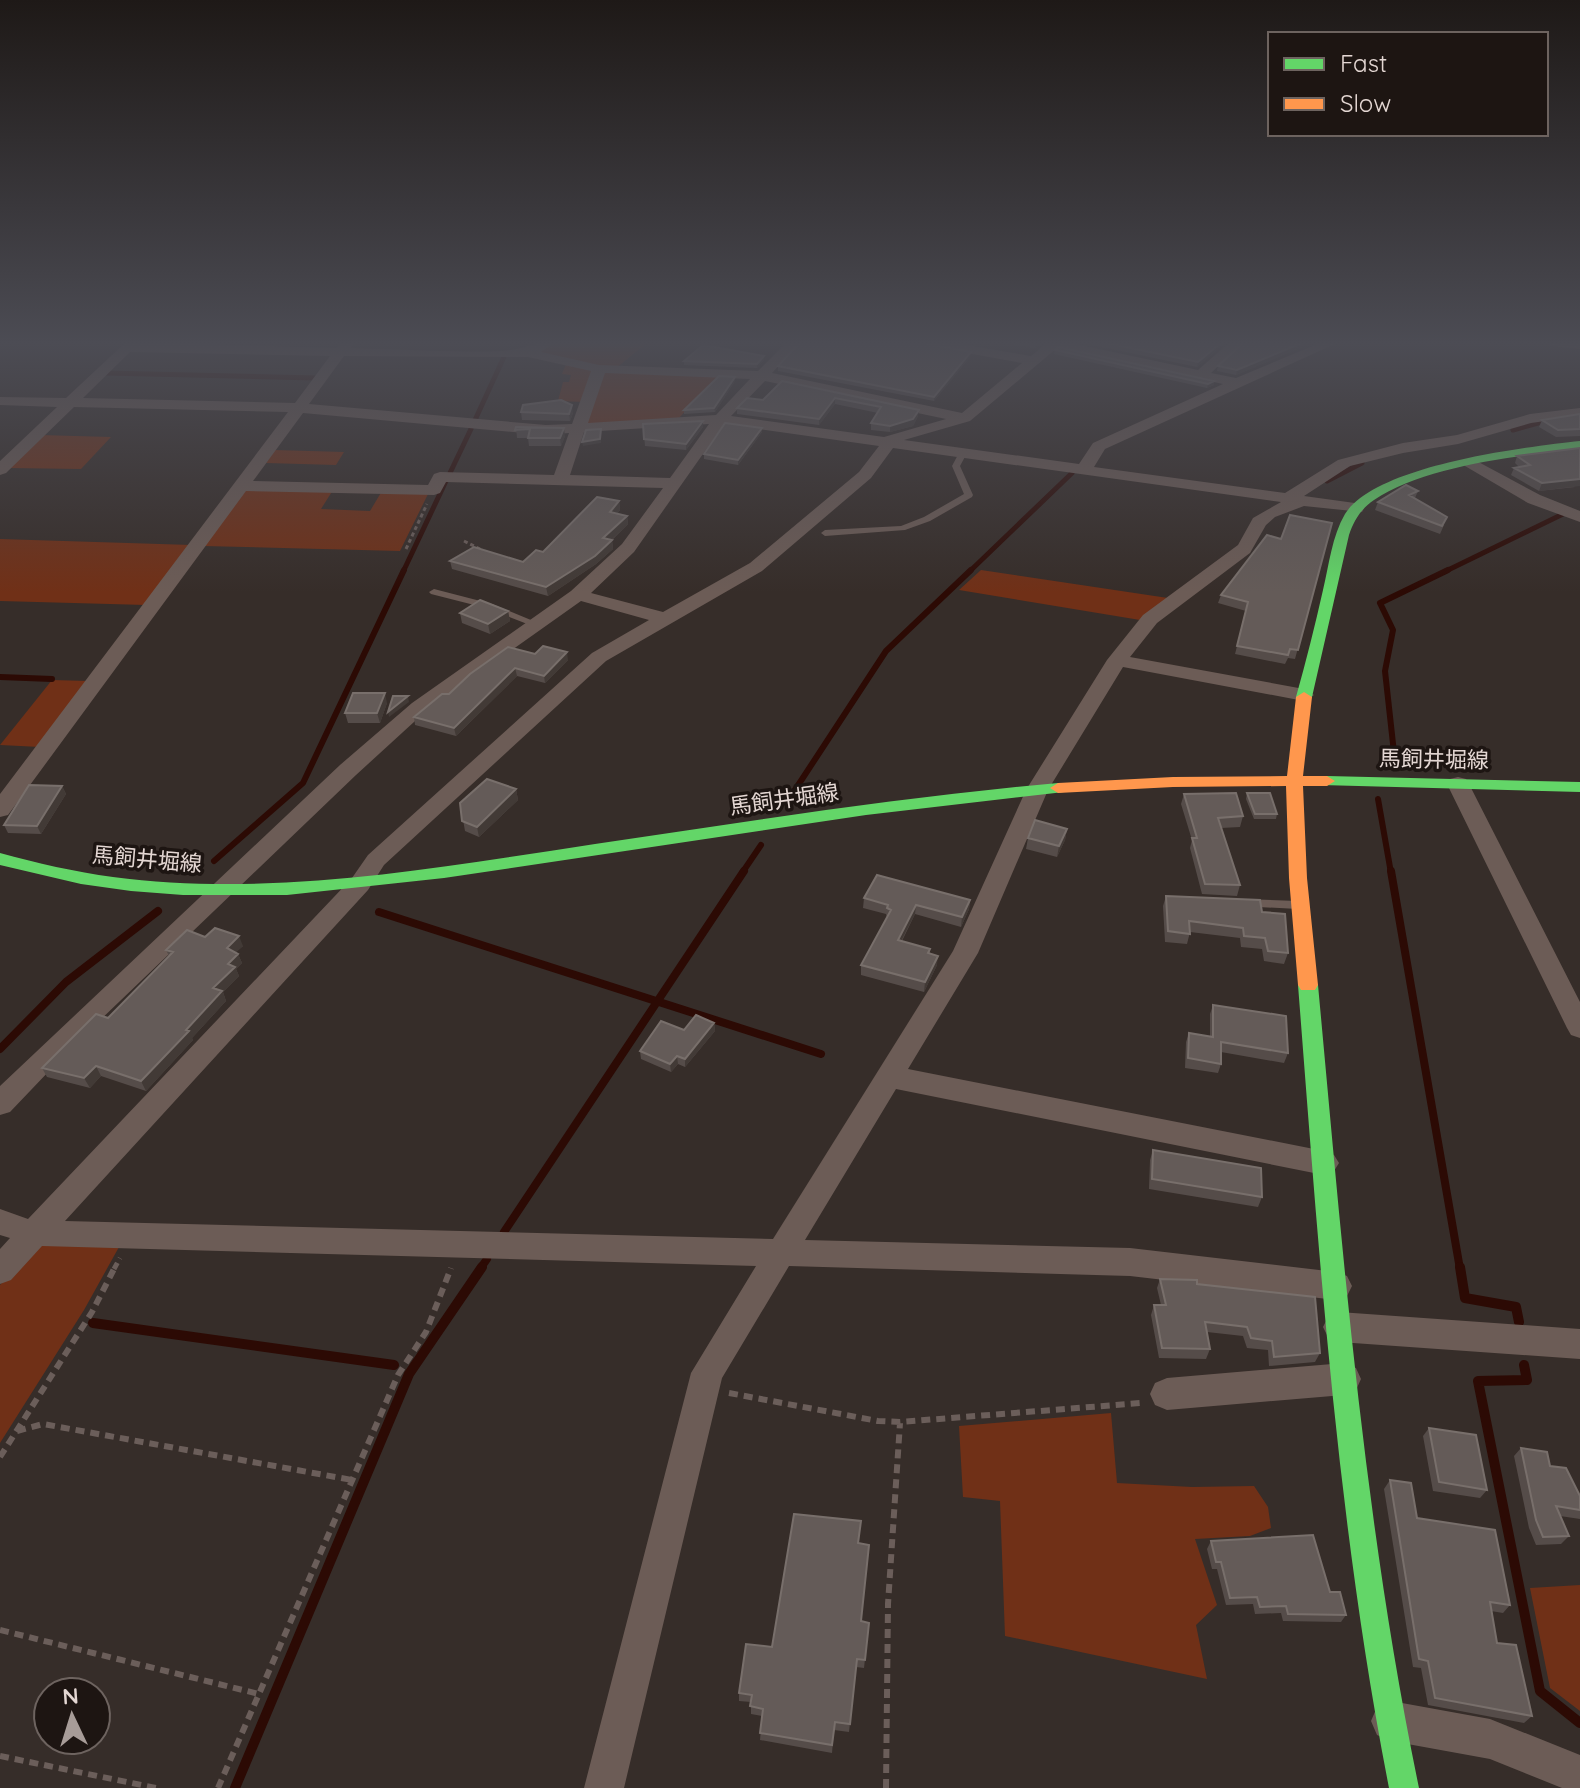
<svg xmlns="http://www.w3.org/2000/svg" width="1580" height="1788" viewBox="0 0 1580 1788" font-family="Quicksand,'Noto Sans JP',sans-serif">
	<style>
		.green { fill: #703017 }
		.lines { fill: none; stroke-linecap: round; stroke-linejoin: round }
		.stream-far3 { stroke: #2c0a04; stroke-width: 5 }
		.stream-far2 { stroke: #2c0a04; stroke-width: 6 }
		.stream-far1 { stroke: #2c0a04; stroke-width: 8 }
		.stream { stroke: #2c0a04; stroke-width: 10 }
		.path-far2 { stroke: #6b5e5a; stroke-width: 3; stroke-dasharray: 4 3; stroke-linecap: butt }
		.path-far1 { stroke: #6b5e5a; stroke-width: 5; stroke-dasharray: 7 5; stroke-linecap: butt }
		.path { stroke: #6b5e5a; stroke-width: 6; stroke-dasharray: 9 6; stroke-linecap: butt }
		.lane { fill: #6c5c56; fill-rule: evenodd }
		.street { fill: #6c5c56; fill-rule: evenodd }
		.fast { fill: #63d668; fill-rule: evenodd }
		.slow { fill: #ff974d; fill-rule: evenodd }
		.wall { fill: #554c49 }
		.shaded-wall { fill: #423a36 }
		.building { fill: #645b58; stroke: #786f6b; stroke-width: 2 }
		.labels { text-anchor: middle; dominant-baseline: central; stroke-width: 7; stroke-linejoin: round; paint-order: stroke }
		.street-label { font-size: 22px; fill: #e4d7d3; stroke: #1d1512 }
	</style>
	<rect width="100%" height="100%" fill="#362d29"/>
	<path class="green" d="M554 342H648L615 369 538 353 537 351Z
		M566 364 596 370 585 402 558 401 563 382H569L571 375 562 374Z
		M601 372 719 375 678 419 583 425Z
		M40 435 111 437 81 469 7 468Z
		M275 450 344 452 336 465 266 463Z
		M245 487 333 490 321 509 370 511 382 491 429 492 400 551 203 546Z
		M0 539 192 545 146 605 0 601Z
		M981 570 1168 598 1140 620 959 590Z
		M52 680 89 681 40 747 0 745Z
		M43 1244 119 1247 84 1310 0 1443V1285L32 1249Z
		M1111 1413 1117 1483 1192 1487 1254 1486 1268 1507 1271 1528 1250 1536 1195 1539 1217 1605 1196 1625 1207 1679 1005 1636 1000 1501 963 1497 959 1426Z
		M1580 1585V1711L1550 1688 1530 1588Z"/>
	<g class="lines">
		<path class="stream-far3" d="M105 373 315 378
			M475 420 504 357
			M1513 430 1549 420
			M449 475 471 429
			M1327 481 1362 463
			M403 572 446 481
			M969 572 1072 473
			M1444 572 1563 514"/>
		<path class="stream-far2" d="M0 677 52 679
			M1395 762 1385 671 1393 630 1380 603 1448 570
			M791 796 886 651 971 570
			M1378 799 1391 873
			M214 861 303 783 404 570
			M742 873 761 845"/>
		<path class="stream-far1" d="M1391 871 1460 1269
			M379 912 821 1054
			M0 1049 66 982 158 911
			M504 1232 744 871
			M480 1269 487 1259"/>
		<path class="stream" d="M1460 1267 1465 1298 1516 1307 1519 1322
			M93 1323 394 1365
			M1524 1365 1527 1380 1478 1381 1540 1691 1580 1723
			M235 1788 409 1374 482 1267"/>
		<path class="path-far2" d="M464 541 480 549
			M406 549 427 504"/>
		<path class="path-far1" d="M114 1269 120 1258"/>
		<path class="path" d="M729 1393 878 1421 900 1422 1141 1403
			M17 1431 43 1424 352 1480
			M0 1457 92 1312 115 1267
			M0 1630 259 1694
			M0 1756 156 1788
			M218 1788 398 1375 426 1332 451 1268
			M886 1788 888 1604 900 1423"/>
		<path class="lane" d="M960 451 967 453 960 466 973 495 972 497 930 521 905 530 825 536 821 533 825 530 901 526 924 517 964 494 952 466Z
			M434 589 492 604 543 625 538 628 535 627 486 608 431 594 429 592Z
			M1244 899 1298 901 1304 905 1298 909 1240 906 1238 903Z"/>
		<path class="street" d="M126 342 337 348 341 342H354L351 348C400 349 451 353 501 351 521 350 536 342 555 342L541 352 599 365 758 371 787 342H800L772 373 962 413 1022 363 928 346 922 342H949L1031 356 1048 342H1066L1198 370 1230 342H1243L1211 373 1236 378 1322 342H1339L1105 449 1094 467 1285 493 1338 460 1403 443 1457 435 1530 414 1580 408V416L1531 423 1458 444 1403 453 1350 466 1304 496 1362 504 1364 508 1362 512 1304 506 1275 517 1266 525 1250 553 1157 623 1130 657 1304 689 1314 695 1304 701 1123 667 1048 790 978 953 908 1069 1324 1151 1334 1155 1339 1163 1334 1171 1324 1175 896 1089 805 1240 1130 1248 1336 1272 1347 1276 1352 1286 1347 1296 1336 1300 1130 1276 789 1266 722 1378 624 1788H584L691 1373 756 1266 42 1246 11 1280 0 1284V1249L10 1238 0 1235V1209L28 1219 352 878 368 855 592 653 649 620 581 601 426 711 356 775 72 1047 10 1112 0 1115V1086L340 765 412 703 571 591 622 544 663 488 446 482 440 493 434 495 246 491 8 815 0 817V794L288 412 74 407 6 473 0 475V461L57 407 0 405V397L66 398ZM1057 348 1223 384 1093 443 1079 464 904 440 970 421ZM130 352 330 356 295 403 83 398ZM344 356 528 357 591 371 572 424 546 425 309 404ZM605 373 750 379 716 415 588 423ZM765 381 946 419 884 437 731 416ZM303 413 546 435 569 433 554 475 440 472 434 474 428 485 253 481ZM709 424 670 478 570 475 584 432ZM724 424 879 446 859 472 750 563 663 612 591 593 634 552ZM893 448 1281 502 1253 518 1238 545 1143 615 1107 660 1026 790 953 951 773 1239 65 1221 368 890 384 865 606 661 762 571 871 478Z
			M1545 342H1580V349L1552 346Z
			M1471 458 1540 495 1580 511V522L1528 503 1465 466 1463 463Z
			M1458 777 1466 779 1469 784 1580 1002V1038L1571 1035 1567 1028 1447 784 1450 779Z
			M1339 1312 1580 1329V1359L1339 1342 1328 1337 1323 1327 1328 1317Z
			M1344 1363 1356 1368 1361 1379 1356 1390 1344 1395 1167 1410 1155 1405 1150 1394 1155 1383 1167 1378Z
			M1391 1701 1490 1719 1580 1755V1788H1562L1490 1759 1391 1741 1377 1735 1371 1721 1377 1707Z"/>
		<path class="fast" d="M1580 441V449C1520 455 1424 466 1374 500 1361 509 1354 520 1349 535L1312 697 1304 702 1299 700 1296 697C1306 661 1315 626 1323 590 1329 565 1332 536 1345 514 1376 465 1525 447 1580 441Z
			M1327 776 1580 782V792L1321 785 1319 781 1321 777Z
			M1058 783 1066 788 1064 792 866 815 444 878 287 895H183L131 891 81 884 0 865V853C37 863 75 872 113 877 274 898 436 868 595 844 749 821 903 797 1058 783Z
			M1308 978 1315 980 1318 985C1343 1254 1364 1523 1419 1788H1389C1337 1522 1319 1254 1298 985L1301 980Z"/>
		<path class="slow" d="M1304 692 1312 697 1303 776H1327L1335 781 1327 786H1303L1307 878 1318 985 1315 990H1301L1298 985 1289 878 1286 786 1173 787 1058 793 1050 788 1058 783 1173 777 1287 776 1296 697Z"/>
	</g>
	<path class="wall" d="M964 342H983L981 344Z
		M999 342H1045L1035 348Z
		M1078 342H1226L1197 367Z
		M928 344 971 352 970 357 934 401 778 371V366Z
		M1302 347 1236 375 1217 371 1218 366Z
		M1055 350 1214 381V385L1207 388 1054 354Z
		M764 360 757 368 684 365V361Z
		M735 381 715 412 684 414V410Z
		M782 381 918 416 913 426 890 432 871 430V423L878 413 835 404 819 425 737 414V408L763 400Z
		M521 412 573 413 570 421 522 420Z
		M1580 414V436L1556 437 1539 427 1542 420Z
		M643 424 703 427 686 450 645 446Z
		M516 427 565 436 561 446H529L528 438H517Z
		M762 428V432L738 465 704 459V454Z
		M1517 456 1575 487 1539 491 1511 475 1514 468 1519 467 1515 463Z
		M1418 491 1415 498 1444 525 1440 534 1375 510 1378 502Z
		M619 501 620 510 617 514 627 516 628 524 612 540 613 549 596 564 548 596 452 569 450 561 523 562 543 552Z
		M1332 523 1295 659 1288 658 1285 664 1235 654 1246 611 1218 603 1221 595 1281 539Z
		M508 611 510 621 490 634 462 623 460 613Z
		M535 654 568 660 545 683 517 676 456 736 415 725 414 717 449 694Z
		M387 703 380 723H348L345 713Z
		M62 786 66 794 41 834 8 833 4 825Z
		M516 789 518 800 479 837 465 831 460 803Z
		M1247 793 1277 814 1276 819H1254L1246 799Z
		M1184 794 1243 816 1240 827 1221 828 1240 885 1237 896 1202 894 1190 848 1192 840 1181 804Z
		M1067 829 1065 840 1057 857 1026 849 1028 838Z
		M1166 896 1262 912 1288 953 1284 964 1264 961 1262 949 1241 947 1240 938 1190 932 1187 944 1165 942 1163 906Z
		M864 898 970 900 969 909 961 927 915 914 902 941 930 949V953L937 965 924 992 861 975V965L887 918 886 914 863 908Z
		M205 937 243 946 236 952 238 954 242 963 236 969 239 976 223 992 226 1001 192 1038 193 1040 146 1091 101 1076 90 1088 47 1077 42 1068 108 1018 169 956 166 950Z
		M1213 1005 1288 1053 1284 1063 1221 1052V1064L1218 1073 1185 1068 1186 1042 1189 1033 1210 1036V1014Z
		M714 1023 715 1031 685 1067 678 1064 671 1072 641 1059 640 1051 684 1030Z
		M1153 1150 1262 1197 1258 1207 1149 1189 1150 1160Z
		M1160 1279 1197 1284 1320 1353 1315 1362 1269 1366 1268 1350 1247 1348 1243 1336 1207 1332 1210 1349 1206 1359 1159 1358 1151 1315 1154 1305H1161L1157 1288Z
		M1429 1428 1487 1490 1480 1498 1433 1491 1423 1436Z
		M1521 1448 1550 1466 1580 1496V1519L1560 1516 1569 1536 1561 1544 1536 1545 1529 1528 1514 1456Z
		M1390 1480 1417 1518 1510 1605 1503 1613 1491 1611 1497 1643 1532 1716 1524 1723 1428 1705 1421 1668 1413 1667 1384 1489Z
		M1211 1541 1330 1592 1346 1615 1341 1622 1283 1621 1281 1613 1255 1614 1253 1604 1226 1605 1217 1569H1212L1207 1549Z
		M858 1543 861 1621 869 1623 864 1668 856 1667 849 1732 834 1730 832 1753 760 1740 762 1716 751 1714V1702L739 1701V1693L772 1647Z"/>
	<path class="shaded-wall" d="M1039 342H1045L1035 348 1036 344Z
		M1222 342H1226L1197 367 1198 362Z
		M1304 342H1308L1302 347 1236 375 1237 370Z
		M971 352 970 357 934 401V397Z
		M764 356V360L757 368V364Z
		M735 377V381L715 412 714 408Z
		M1214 381V385L1207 388 1208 384Z
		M835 398V404L819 425V419Z
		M572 405 573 413 570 421 569 414Z
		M919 410 918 416 913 426 890 432V426Z
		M703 421V427L686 450V444Z
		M564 428 565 436 561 446 560 438Z
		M762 428V432L738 465V460Z
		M601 429V443L583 446 582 442Z
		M1580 479V486L1539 491 1542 483Z
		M619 501 620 510 611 521 610 512Z
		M627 516 628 524 608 543 612 540 613 549 596 564 548 596 546 587 603 538Z
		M508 611 510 621 490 634 488 624Z
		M567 652 568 660 545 683 544 676Z
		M515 668 517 676 456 736 454 728Z
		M385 693 387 703 380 723 377 713Z
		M408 696 409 702 389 717 388 712Z
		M62 786 66 794 41 834 37 826Z
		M516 789 518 800 479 837 477 827Z
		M1067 829 1065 840 1057 857 1059 846Z
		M970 900 969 909 961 927 962 917Z
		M916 905 915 914 897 949 898 940Z
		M239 936 243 946 231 957 227 948Z
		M238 954 242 963 236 969 239 976 223 992 226 1001 192 1038 193 1040 146 1091 141 1081 186 1030 228 964Z
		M938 956 937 965 924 992 925 982Z
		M714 1023 715 1031 685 1067V1059Z
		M677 1056 678 1064 671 1072 670 1064Z
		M96 1066 101 1076 90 1088 84 1078Z"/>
	<path class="building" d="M800 342H924L928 344 971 352 934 397 778 366Z
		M1101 342H1222L1198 362Z
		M1244 342H1304L1237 370 1218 366Z
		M703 345 764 356 757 364 684 361Z
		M1058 347 1214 381 1208 384 1055 350Z
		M719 376 735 377 714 408 684 410Z
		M782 381 919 410 913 419 890 426 871 423 881 407 835 398 819 419 737 408 747 398 763 400Z
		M561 400 572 405 569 414 521 412 523 405Z
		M1580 414V429L1558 430 1542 420Z
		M703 421 686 444 644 439 643 424Z
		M725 423 762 428 738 460 704 454Z
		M516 427 564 428 560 438H528L530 429 515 430Z
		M601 429 600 439 582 442 586 430Z
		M1580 448V479L1542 483 1514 468 1530 465 1517 456Z
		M1406 485 1418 491 1409 495 1447 517 1442 526 1378 502Z
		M597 497 619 501 610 512 627 516 603 538 612 540 595 556 546 587 450 561 474 547 523 562 536 550 543 552Z
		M1290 515 1332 523 1298 650 1290 649 1288 655 1237 646 1248 602 1221 595 1267 535 1281 539Z
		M480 600 508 611 488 624 460 613Z
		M543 646 567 652 544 676 515 668 454 728 414 717 442 694H449L470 674 508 647 535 654Z
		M353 693H385L377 713H345Z
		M393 696H408L388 712Z
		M487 779 516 789 477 827 462 821 460 803Z
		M29 785 62 786 37 826 4 825Z
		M1236 793 1243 816 1218 818 1240 885 1205 884 1192 838H1197L1184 794Z
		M1247 793H1270L1277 814H1255Z
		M1035 820 1067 829 1059 846 1028 838Z
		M877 875 970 900 962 917 916 905 898 940 930 949 928 953 938 956 925 982 861 965 891 910 887 908 888 905 864 898Z
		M1166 896 1260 900 1262 912 1285 914 1288 953 1268 951 1265 938 1244 936 1243 928 1189 921 1190 934 1168 931Z
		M215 928 239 936 227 948 238 954 228 964 235 967 213 988 222 991 186 1030 189 1031 141 1081 96 1066 84 1078 42 1068 96 1014 108 1018 173 952 166 950 187 930 205 937Z
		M1213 1005 1286 1016 1288 1053 1221 1042V1064L1188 1058 1189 1033 1213 1037Z
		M696 1015 714 1023 685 1059 677 1056 670 1064 640 1051 661 1021 684 1030Z
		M1153 1150 1261 1168 1262 1197 1152 1179Z
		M1160 1279 1197 1280V1284L1315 1297 1320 1353 1274 1357 1272 1341 1251 1338 1247 1327 1205 1322 1210 1349 1162 1348 1154 1305H1166Z
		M1429 1428 1476 1435 1487 1490 1439 1482Z
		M1521 1448 1547 1452 1550 1466 1566 1468 1580 1496V1510L1556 1506 1569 1536 1543 1537 1536 1520Z
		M1390 1480 1411 1483 1417 1518 1495 1530 1510 1605 1490 1602 1497 1643 1516 1645 1532 1716 1435 1698 1428 1661 1419 1659Z
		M794 1514 861 1521 858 1543 869 1545 861 1621 869 1623 865 1660 857 1659 850 1724 835 1722 832 1745 760 1733 763 1709 750 1706 752 1695 739 1693 746 1644 772 1647Z
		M1313 1535 1330 1592H1340L1346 1615 1288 1614 1286 1606 1260 1607 1257 1597 1230 1598 1221 1562H1216L1211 1541Z"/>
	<linearGradient id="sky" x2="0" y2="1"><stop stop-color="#1e1917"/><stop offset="0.58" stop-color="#4c4c54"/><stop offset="1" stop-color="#4c4c54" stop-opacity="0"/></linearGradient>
	<rect width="1580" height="592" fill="url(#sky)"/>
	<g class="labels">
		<g class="street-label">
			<text transform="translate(1434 759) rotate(1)">馬飼井堀線</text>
			<text transform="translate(784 799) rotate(-8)">馬飼井堀線</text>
			<text transform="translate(147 859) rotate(5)">馬飼井堀線</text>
		</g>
	</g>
	<rect x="1268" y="32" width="280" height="104" fill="#1d1512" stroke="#6d635f" stroke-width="2"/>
	<rect x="1284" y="58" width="40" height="12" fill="#63d668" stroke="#6d635f" stroke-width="2"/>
	<text x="1340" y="72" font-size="24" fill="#e4d7d3">Fast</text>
	<rect x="1284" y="98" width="40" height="12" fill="#ff974d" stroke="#6d635f" stroke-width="2"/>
	<text x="1340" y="112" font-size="24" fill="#e4d7d3">Slow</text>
	<g transform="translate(72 1716) rotate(356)"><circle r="38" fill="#1d1512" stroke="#6d635f" stroke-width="2"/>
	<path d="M0-6L14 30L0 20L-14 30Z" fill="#a79c98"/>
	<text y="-12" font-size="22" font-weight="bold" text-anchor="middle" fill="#e4d7d3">N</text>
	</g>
</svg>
